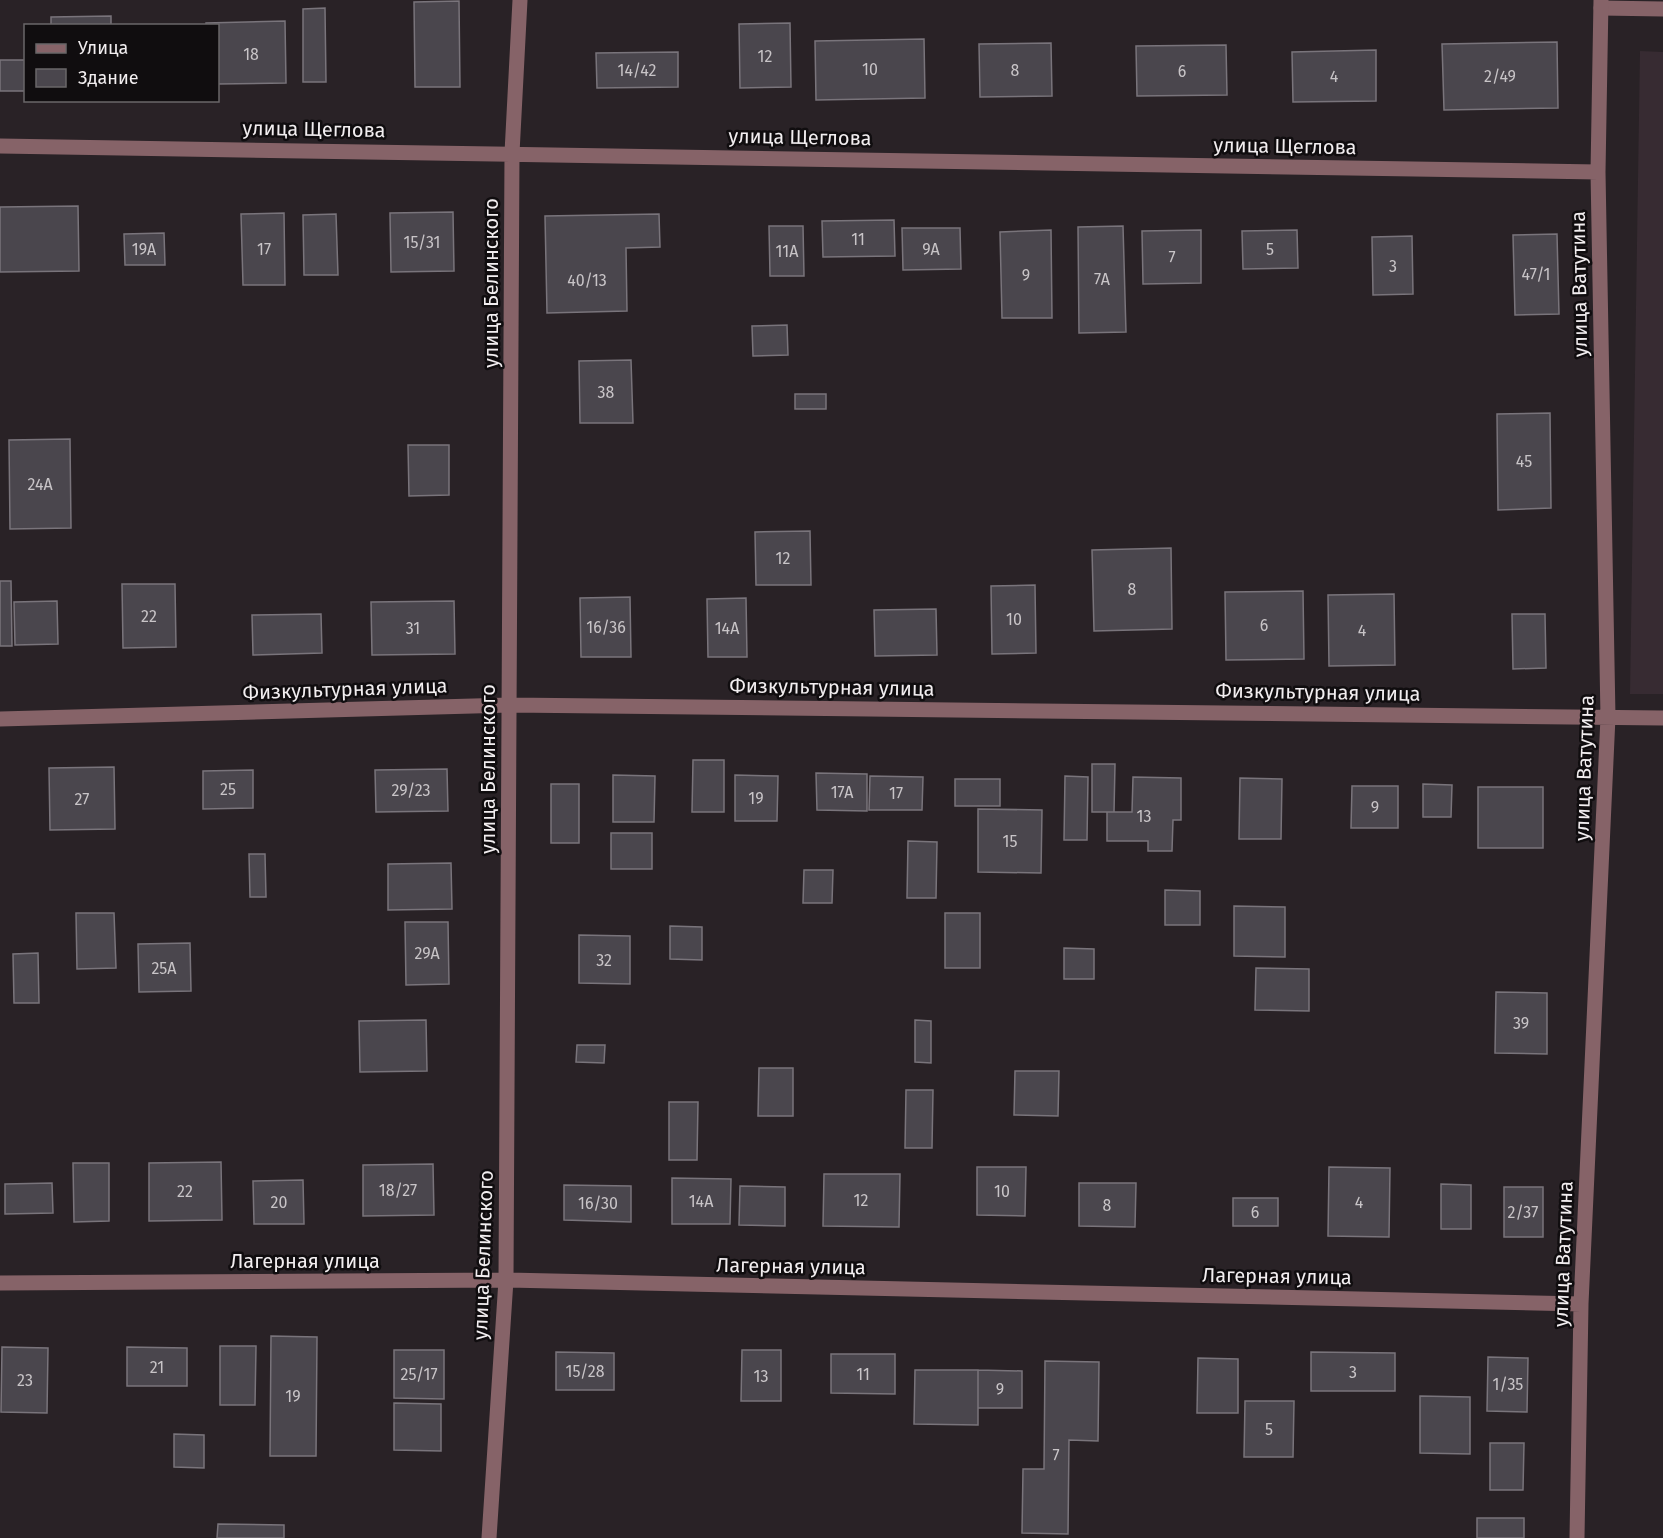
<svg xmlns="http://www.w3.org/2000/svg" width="1663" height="1538" viewBox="0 0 1663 1538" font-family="'Fira Sans',sans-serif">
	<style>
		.built { fill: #372b32 }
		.building { fill: #4a464d; stroke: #79747b; stroke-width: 1.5 }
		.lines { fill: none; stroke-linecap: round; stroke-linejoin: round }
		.service { stroke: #866368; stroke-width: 15 }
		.minor { stroke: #866368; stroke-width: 15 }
		.labels { text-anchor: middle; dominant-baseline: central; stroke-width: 5; stroke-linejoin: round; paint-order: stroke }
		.number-label { font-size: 16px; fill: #c8c4c7 }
		.street-label { font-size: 20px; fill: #f2eef0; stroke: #100d0f }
	</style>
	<rect width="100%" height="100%" fill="#292226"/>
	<path class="built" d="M1640 51 1663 52V694H1630Z"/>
	<path class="building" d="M459 1 460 87H415L414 2Z
		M325 8 326 82H303V9Z
		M111 16V26H51V17Z
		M285 21 286 83 218 84V26H206V23Z
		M790 23 791 87 740 88 739 24Z
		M924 39 925 98 816 100 815 41Z
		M1557 42 1558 108 1444 110 1442 44Z
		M1051 43 1052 96 980 97 979 44Z
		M1226 45 1227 95 1137 96 1136 46Z
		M1376 50V101L1293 102 1292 52Z
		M678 52V87L597 88 596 53Z
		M0 60H26V91H0Z
		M78 206 79 271 0 272V207Z
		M453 212 454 271 391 272 390 213Z
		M284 213 285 285H243L241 214Z
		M336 214 338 275H304L303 215Z
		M659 214 660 247 626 248 627 311 547 313 545 216Z
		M894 220 895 256 823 257 822 221Z
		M769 226H803L804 276H770Z
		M1123 226 1126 332 1079 333 1078 227Z
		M902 228H960L961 269 903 270Z
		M1051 230 1052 318H1002L1000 232Z
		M1201 230V283L1143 284 1142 231Z
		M1297 230 1298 268 1243 269 1242 231Z
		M164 233 165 265H125L124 234Z
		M1557 234 1559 314 1515 315 1513 235Z
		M1412 236 1413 294 1373 295 1372 237Z
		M787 325 788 355 753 356 752 326Z
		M631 360 633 423H580L579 361Z
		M795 394H826V409H795Z
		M1550 413 1551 508 1498 510 1497 414Z
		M70 439 71 528 10 529 9 440Z
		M408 445H449V495L409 496Z
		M810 531 811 585H756L755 532Z
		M1171 548 1172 629 1094 631 1092 550Z
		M0 581H11L12 646H0Z
		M122 584H175L176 647 123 648Z
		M1035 585 1036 653 992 654 991 586Z
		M1303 591 1304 659 1226 660 1225 592Z
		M1394 594 1395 665 1329 666 1328 595Z
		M630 597 631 657H581L580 598Z
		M746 598 747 657H708L707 599Z
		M57 601 58 644 15 645 14 602Z
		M454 601 455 654 372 655 371 602Z
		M936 609 937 655 875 656 874 610Z
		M321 614 322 653 253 655 252 615Z
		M1512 614H1545L1546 668 1513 669Z
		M693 760H724V812H692Z
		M1092 764H1115L1114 812H1092Z
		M114 767 115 829 50 830 49 768Z
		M447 769 448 811 376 812 375 770Z
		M253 770V808L203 809V771Z
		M816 773 867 774V811L817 810Z
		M613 775 655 776 654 822H613Z
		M735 775 778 776 777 821H735Z
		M870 776 923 777 922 810H869Z
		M1065 776 1088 777 1087 840H1064Z
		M1133 777 1181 778V820H1173L1172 851H1148V841H1107V812H1132Z
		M1240 778 1282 779 1281 839H1239Z
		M955 779H1000V806H955Z
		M551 784H579V843H551Z
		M1423 784 1452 785 1451 817H1423Z
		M1352 786H1398V828H1351Z
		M1478 787H1543V848H1478Z
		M978 809 1042 810 1041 873 978 872Z
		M611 833H652V869H611Z
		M908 841 937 842 936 898H907Z
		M249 854H265L266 897H250Z
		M451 863 452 909 388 910V864Z
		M804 870H833L832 903H803Z
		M1165 890 1200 891V925H1165Z
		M1234 906 1285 907V957L1234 956Z
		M76 913H114L116 968 77 969Z
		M945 913H980V968H945Z
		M405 922H448L449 984 406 985Z
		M670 926 702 927V960L670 959Z
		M579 935 630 936V984L579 983Z
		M190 943 191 991 139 992 138 944Z
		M1064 948 1094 949V979H1064Z
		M38 953 39 1003H14L13 954Z
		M1256 968 1309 969V1011L1255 1010Z
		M1496 992 1547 993V1054L1495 1053Z
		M426 1020 427 1071 360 1072 359 1021Z
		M915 1020 931 1021V1063L915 1062Z
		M577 1045H605L604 1063 576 1062Z
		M759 1068H793V1116H758Z
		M1015 1071H1059L1058 1116 1014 1115Z
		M906 1090H933L932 1148H905Z
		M669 1102H698L697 1160H669Z
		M221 1162 222 1220 149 1221V1163Z
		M73 1163H109V1221L74 1222Z
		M433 1164 434 1215 363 1216V1165Z
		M977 1167H1026L1025 1216 977 1215Z
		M1329 1167 1390 1168 1389 1237 1328 1236Z
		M824 1174H900L899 1227 823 1226Z
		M672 1178 731 1179 730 1224H672Z
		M303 1180 304 1224H254L253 1181Z
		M52 1183 53 1213 5 1214V1184Z
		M1079 1183H1136L1135 1227 1079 1226Z
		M1441 1184 1471 1185V1229H1441Z
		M564 1185 631 1186V1222L564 1220Z
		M740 1186 785 1187V1226L739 1225Z
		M1504 1187H1543V1237H1504Z
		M1233 1198H1278V1226H1233Z
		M271 1336 317 1337 316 1456H270Z
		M220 1346H256L255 1405H220Z
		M2 1347 48 1348 47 1413 1 1412Z
		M127 1347 187 1348V1386H127Z
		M394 1350H444V1399L394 1398Z
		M742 1350H781V1401H741Z
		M556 1352 614 1353V1390H556Z
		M1311 1352 1395 1353V1391H1311Z
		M831 1354H895V1394L831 1393Z
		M1488 1357 1528 1358 1527 1412 1487 1411Z
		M1198 1358 1238 1359V1413H1197Z
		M1045 1361 1099 1362 1098 1441 1069 1440 1068 1534 1022 1533 1023 1469H1044Z
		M915 1370H978V1425L914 1424Z
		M978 1370 1022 1371V1408H978Z
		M1420 1396 1470 1397V1454L1420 1453Z
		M1245 1401H1294L1293 1457H1244Z
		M394 1403 441 1404V1451L394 1450Z
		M174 1434 204 1435V1468L174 1467Z
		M1490 1443H1524L1523 1490H1490Z
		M1477 1518H1524V1538H1477Z
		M218 1524 284 1525V1538H217Z"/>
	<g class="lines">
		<path class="service" d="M1601 8 1663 9"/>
		<path class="minor" d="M0 146 1598 172
			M0 719 510 705 1663 718
			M0 1283 506 1280 1581 1304
			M489 1538 506 1280 512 153 520 0
			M1577 1538 1581 1304 1608 717 1598 172 1601 0"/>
	</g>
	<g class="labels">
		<g class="number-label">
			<text x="251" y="54">18</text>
			<text x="765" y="56">12</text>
			<text x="870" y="69">10</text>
			<text x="637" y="70">14/42</text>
			<text x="1015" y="70">8</text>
			<text x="1182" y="71">6</text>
			<text x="1334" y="76">4</text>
			<text x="1500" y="76">2/49</text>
			<text x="858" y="239">11</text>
			<text x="422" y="242">15/31</text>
			<text x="144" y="249">19А</text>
			<text x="264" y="249">17</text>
			<text x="931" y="249">9А</text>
			<text x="1270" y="249">5</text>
			<text x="787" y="251">11А</text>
			<text x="1172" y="257">7</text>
			<text x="1393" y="266">3</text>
			<text x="1536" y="274">47/1</text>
			<text x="1026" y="275">9</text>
			<text x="1102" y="279">7А</text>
			<text x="587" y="280">40/13</text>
			<text x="606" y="392">38</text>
			<text x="1524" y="461">45</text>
			<text x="40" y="484">24А</text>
			<text x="783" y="558">12</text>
			<text x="1132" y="589">8</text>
			<text x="149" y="616">22</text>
			<text x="1014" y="619">10</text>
			<text x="1264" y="625">6</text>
			<text x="606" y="627">16/36</text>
			<text x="413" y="628">31</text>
			<text x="727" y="628">14А</text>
			<text x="1362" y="630">4</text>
			<text x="228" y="789">25</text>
			<text x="411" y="790">29/23</text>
			<text x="842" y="792">17А</text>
			<text x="896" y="793">17</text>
			<text x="756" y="798">19</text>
			<text x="82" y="799">27</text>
			<text x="1375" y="807">9</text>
			<text x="1144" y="816">13</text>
			<text x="1010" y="841">15</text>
			<text x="427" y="953">29А</text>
			<text x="604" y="960">32</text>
			<text x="164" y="968">25А</text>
			<text x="1521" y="1023">39</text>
			<text x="398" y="1190">18/27</text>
			<text x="185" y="1191">22</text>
			<text x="1002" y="1191">10</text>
			<text x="861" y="1200">12</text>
			<text x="701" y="1201">14А</text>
			<text x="279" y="1202">20</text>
			<text x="1359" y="1202">4</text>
			<text x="598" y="1203">16/30</text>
			<text x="1107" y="1205">8</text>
			<text x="1255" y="1212">6</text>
			<text x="1523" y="1212">2/37</text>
			<text x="157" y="1367">21</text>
			<text x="585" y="1371">15/28</text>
			<text x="1353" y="1372">3</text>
			<text x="419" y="1374">25/17</text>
			<text x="863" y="1374">11</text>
			<text x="761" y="1376">13</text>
			<text x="25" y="1380">23</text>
			<text x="1508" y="1384">1/35</text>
			<text x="1000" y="1389">9</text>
			<text x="293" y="1396">19</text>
			<text x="1269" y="1429">5</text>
			<text x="1056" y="1455">7</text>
		</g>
		<g class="street-label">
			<text transform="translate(314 129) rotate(1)">улица Щеглова</text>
			<text transform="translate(800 137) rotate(1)">улица Щеглова</text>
			<text transform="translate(1285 146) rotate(1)">улица Щеглова</text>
			<text transform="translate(491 283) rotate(-90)">улица Белинского</text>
			<text transform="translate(1579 284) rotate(-91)">улица Ватутина</text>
			<text transform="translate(832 687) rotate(1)">Физкультурная улица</text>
			<text transform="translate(345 689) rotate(-2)">Физкультурная улица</text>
			<text transform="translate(1318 692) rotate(1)">Физкультурная улица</text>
			<text transform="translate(1584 768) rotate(-88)">улица Ватутина</text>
			<text transform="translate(488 769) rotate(-90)">улица Белинского</text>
			<text transform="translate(1563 1254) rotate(-88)">улица Ватутина</text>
			<text transform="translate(483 1255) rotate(-88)">улица Белинского</text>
			<text x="305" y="1261">Лагерная улица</text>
			<text transform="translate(791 1266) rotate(1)">Лагерная улица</text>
			<text transform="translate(1277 1276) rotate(1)">Лагерная улица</text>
		</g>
	</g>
	<rect x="24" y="24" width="195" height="78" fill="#100d0f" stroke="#6a6769" stroke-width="1.5"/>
	<rect x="36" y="44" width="30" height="9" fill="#866368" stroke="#6a6769" stroke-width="1.5"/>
	<text x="78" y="54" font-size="18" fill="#f2eef0">Улица</text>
	<rect x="36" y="69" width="30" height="18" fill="#4a464d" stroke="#6a6769" stroke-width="1.5"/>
	<text x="78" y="84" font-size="18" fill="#f2eef0">Здание</text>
</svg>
